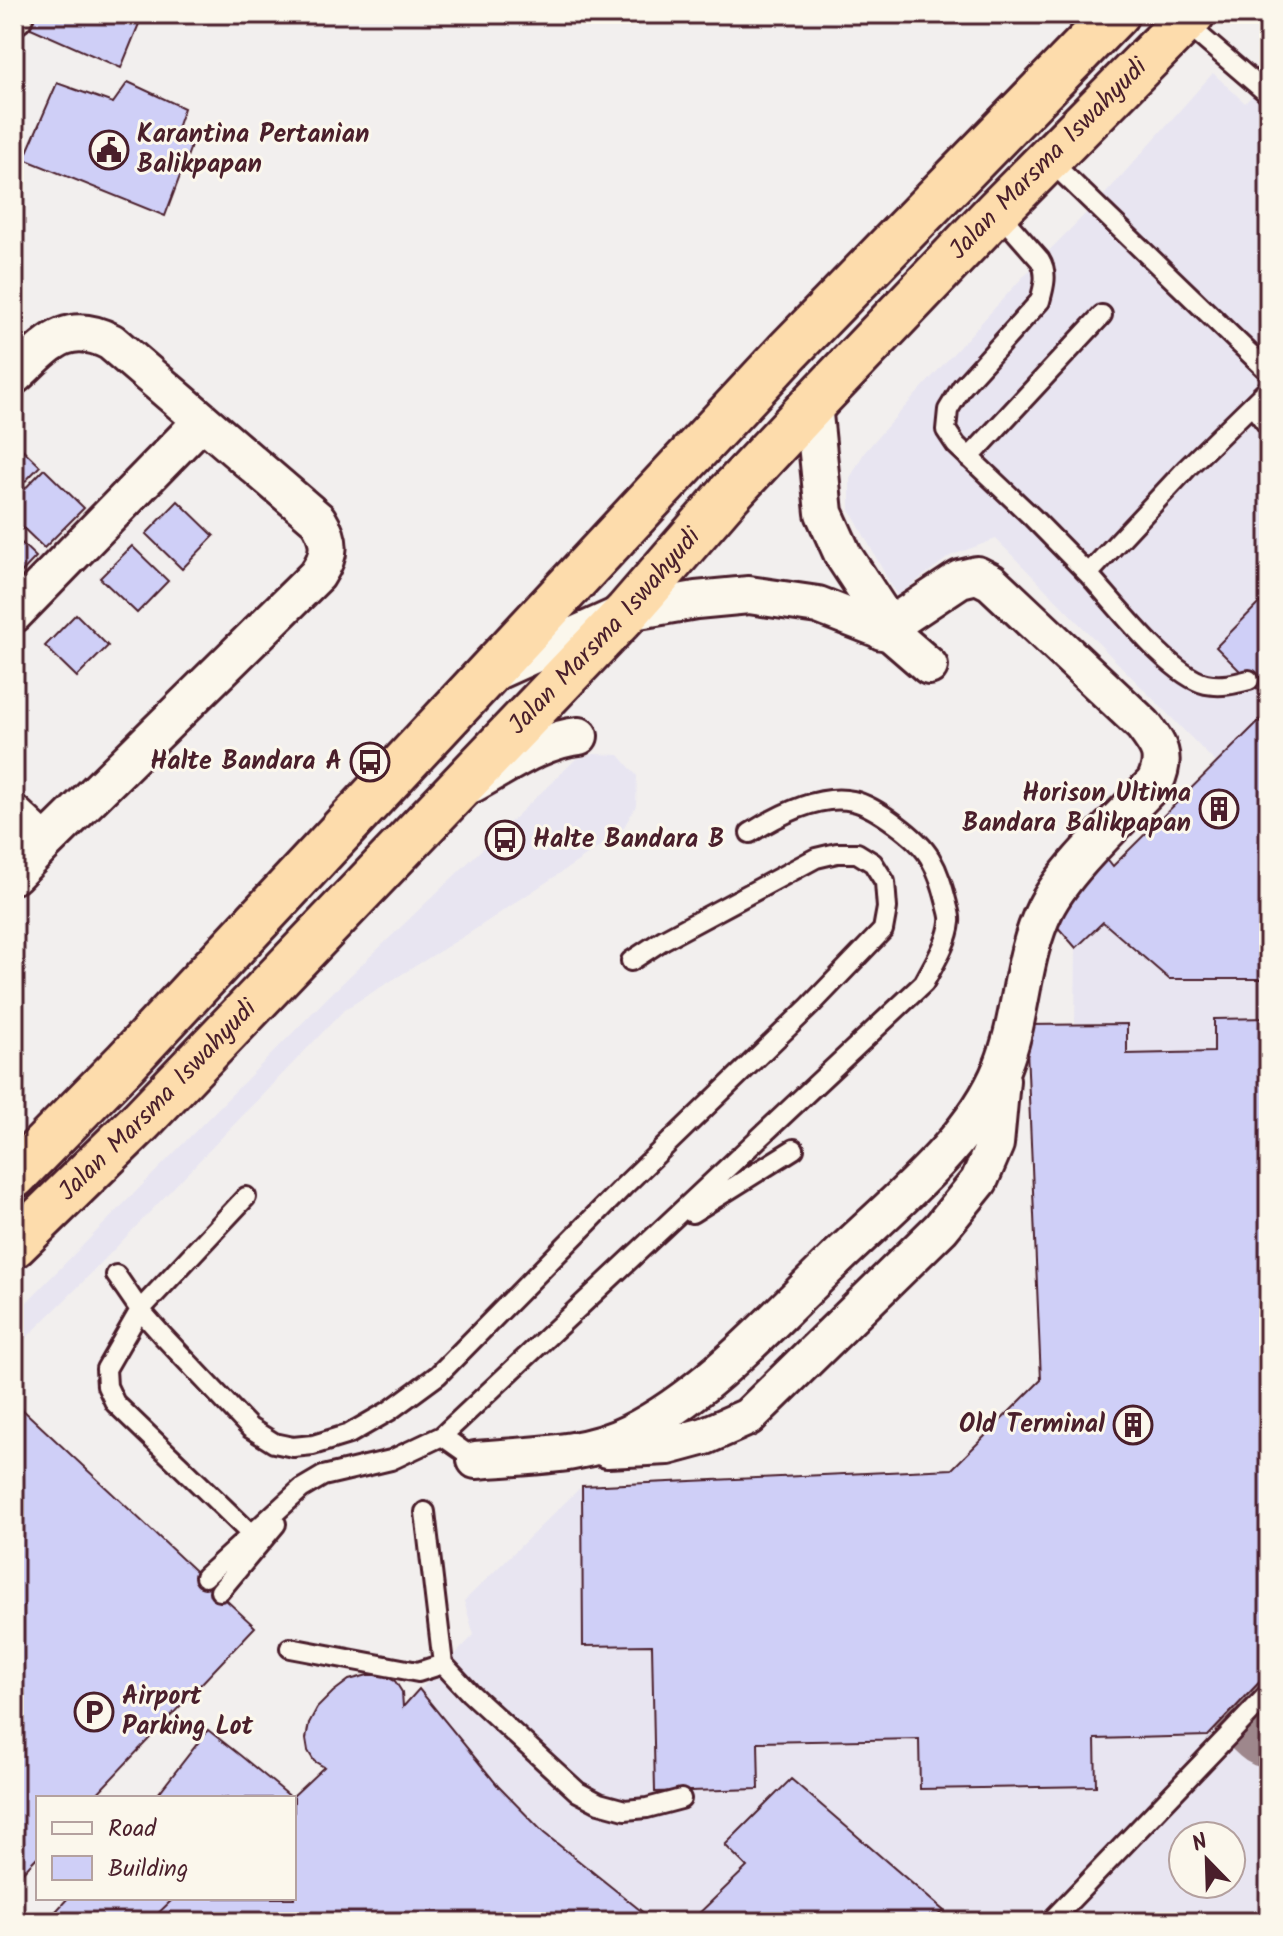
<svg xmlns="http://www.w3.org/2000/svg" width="1283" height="1936" viewBox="0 0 1283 1936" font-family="Kalam,sans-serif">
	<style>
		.built { fill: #e8e5f1; fill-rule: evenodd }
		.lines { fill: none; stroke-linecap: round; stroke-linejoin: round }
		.taxiway { stroke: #9e878c; stroke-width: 86 }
		.building { fill: #cfcff7; stroke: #4a1f2b; stroke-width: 2 }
		.lane-casing { stroke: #4a1f2b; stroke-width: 24 }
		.street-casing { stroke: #4a1f2b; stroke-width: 42 }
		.highway-casing { stroke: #4a1f2b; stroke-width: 50 }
		.lane { stroke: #fbf7ec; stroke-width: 18 }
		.street { stroke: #fbf7ec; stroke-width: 36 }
		.highway { stroke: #fddcac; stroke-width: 44 }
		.labels { text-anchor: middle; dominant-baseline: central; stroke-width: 6; stroke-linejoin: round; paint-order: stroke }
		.poi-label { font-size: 26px; font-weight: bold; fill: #4a1f2b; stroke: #fbf7ec; text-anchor: start }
		.street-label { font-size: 26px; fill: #4a1f2b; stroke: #fbf7ec }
	</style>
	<rect width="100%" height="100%" fill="#f2efee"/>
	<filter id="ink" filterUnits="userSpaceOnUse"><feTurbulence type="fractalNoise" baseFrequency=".0125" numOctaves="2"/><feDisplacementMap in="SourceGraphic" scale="16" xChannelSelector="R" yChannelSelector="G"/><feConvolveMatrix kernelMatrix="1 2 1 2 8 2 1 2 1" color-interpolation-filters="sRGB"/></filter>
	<g filter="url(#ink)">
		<path class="built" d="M1213 73 1245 103 1269 78V1922H46L294 1898V1798H155L208 1730 292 1797 324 1767 314 1761 308 1751 306 1739 309 1723 317 1708 349 1680 368 1675 404 1706 474 1635 464 1601 582 1486 952 1469 1041 1381 1026 1025 1075 1024 1076 948 1047 915 1105 856 1113 866 1216 763 996 539 950 556 897 596 850 510V478L864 453 882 432 1021 279 1107 192ZM1183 1836H1231V1884H1183Z
			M594 754 619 755 637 776 636 806 624 827 604 844 471 932 345 1009 76 1289 14 1350V1315L329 996 576 759Z"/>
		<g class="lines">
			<path class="taxiway" d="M1253 1710 1269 1725"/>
		</g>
		<path class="building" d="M29 14H143L121 68 24 25Z
			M128 82 184 108 176 131 193 141 165 216 24 159 57 83 113 103Z
			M14 441 40 466 14 493Z
			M44 469 84 508 44 548 14 519V500Z
			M178 501 214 536 182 569 146 534Z
			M14 536 36 557 14 580Z
			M132 546 168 581 137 613 100 578Z
			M1269 593V700L1216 647Z
			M76 614 108 646 77 677 45 646Z
			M1269 711V979H1169L1103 922 1076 948 1047 915 1105 856 1113 866Z
			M1269 1018V1672L1208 1736 1095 1739 1096 1786 920 1789 919 1739 758 1742 759 1789 655 1792 652 1645 583 1646 582 1486 952 1469 1041 1380 1026 1025 1127 1024V1054L1214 1052V1019Z
			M21 1408 255 1627 93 1798H38V1856L14 1881V1415Z
			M368 1675H383L395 1681 402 1692 403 1707 419 1689 498 1786 544 1833 655 1922H149L174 1898H294V1798H291L324 1767 314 1761 308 1751 306 1739 309 1723 317 1708 333 1692 349 1680Z
			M208 1730 241 1756 292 1798H155Z
			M791 1779 944 1911 938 1915 947 1922H690L747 1867 725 1845Z
			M68 1898H174L149 1922H46Z"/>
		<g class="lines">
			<defs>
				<path id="lane" d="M1184 22 1269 95
					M1048 159 1269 372
					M997 211 1040 260C1048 273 1044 287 1040 301L962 387 948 410 946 430 956 445 1032 517 1088 574 1187 468 1269 388
					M1252 405 1269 427
					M969 458 1102 315
					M1088 574C1114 602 1170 676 1206 684 1221 687 1234 684 1249 680
					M246 1197 140 1310 106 1369 107 1386 115 1403 252 1535
					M692 1213 794 1149
					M116 1275 140 1310 163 1336 250 1428 274 1443 293 1447 313 1445 349 1434 389 1411 438 1375 623 1187 810 1006 883 930 887 908 885 882 873 863 857 853H837L816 858 663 940 631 961
					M442 1436 476 1460
					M425 1512 443 1664 470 1693 578 1792 599 1803 625 1810 647 1808 681 1799
					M205 1577 301 1489 323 1476 391 1460 442 1436 924 983C933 965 948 943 950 922 951 916 948 909 947 904 943 888 939 873 930 858 919 838 875 806 853 801 819 793 777 816 750 833
					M220 1591 276 1524
					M290 1648 418 1672 443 1664
					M1050 1922 1269 1693"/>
				<path id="street" d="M14 16 15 14
					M14 376C46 347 65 318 111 342L318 520C331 541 331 554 317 575L45 843
					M813 404 824 513 843 555 889 625 892 634
					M14 614 202 421
					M492 673 627 612 696 600 749 595 818 605 892 634 929 666
					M472 784C504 767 542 739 579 736
					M14 814 45 843 14 875
					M607 1449 668 1446 705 1436 748 1417 941 1228 979 1181 995 1144 1001 1080
					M476 1460C528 1455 583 1457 630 1433 705 1396 773 1320 833 1262 890 1206 972 1143 1002 1067 1022 1018 1021 957 1045 909 1066 867 1122 818 1155 782 1167 756 1159 746 1143 725L991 582 977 575 960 579 882 631"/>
				<g id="highway">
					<path d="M14 1176 126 1062 789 350 1116 14"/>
					<path id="s1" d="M14 1245 141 1121 627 612 729 494 813 404 997 211 1192 14"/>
				</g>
			</defs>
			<use href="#lane" class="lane-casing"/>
			<use href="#street" class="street-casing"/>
			<use href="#highway" class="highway-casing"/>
			<use href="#lane" class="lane"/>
			<use href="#street" class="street"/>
			<use href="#highway" class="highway"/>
		</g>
	</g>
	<defs>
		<symbol id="civic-ring" viewBox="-11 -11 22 22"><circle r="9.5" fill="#fbf7ec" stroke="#4a1f2b" stroke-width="1.5"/><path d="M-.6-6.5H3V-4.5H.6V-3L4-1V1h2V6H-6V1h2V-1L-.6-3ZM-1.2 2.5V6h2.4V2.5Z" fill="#4a1f2b"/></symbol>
		<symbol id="bus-ring" viewBox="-11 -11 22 22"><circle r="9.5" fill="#fbf7ec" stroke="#4a1f2b" stroke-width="1.5"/><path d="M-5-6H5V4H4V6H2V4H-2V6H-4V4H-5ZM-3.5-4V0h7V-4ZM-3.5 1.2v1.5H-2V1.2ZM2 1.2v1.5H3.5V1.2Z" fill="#4a1f2b"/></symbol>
		<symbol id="building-ring" viewBox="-11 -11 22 22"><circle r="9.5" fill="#fbf7ec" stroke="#4a1f2b" stroke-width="1.5"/><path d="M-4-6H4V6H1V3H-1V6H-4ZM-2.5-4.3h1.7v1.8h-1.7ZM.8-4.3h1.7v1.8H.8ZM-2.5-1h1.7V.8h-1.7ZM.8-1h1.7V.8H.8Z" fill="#4a1f2b"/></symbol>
		<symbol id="parking-ring" viewBox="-11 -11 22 22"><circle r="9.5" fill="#fbf7ec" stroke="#4a1f2b" stroke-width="1.5"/><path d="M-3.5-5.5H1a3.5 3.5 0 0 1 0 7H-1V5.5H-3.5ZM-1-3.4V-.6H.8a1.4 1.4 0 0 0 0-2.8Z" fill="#4a1f2b"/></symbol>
	</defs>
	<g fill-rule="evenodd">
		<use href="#civic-ring" x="87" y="128" width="44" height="44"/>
		<use href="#bus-ring" x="348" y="740" width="44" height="44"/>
		<use href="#building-ring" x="1197" y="787" width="44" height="44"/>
		<use href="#bus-ring" x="483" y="818" width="44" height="44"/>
		<use href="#building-ring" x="1111" y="1403" width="44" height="44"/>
		<use href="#parking-ring" x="72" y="1690" width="44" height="44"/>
	</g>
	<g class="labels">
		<g class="poi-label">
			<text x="137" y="135">Karantina Pertanian<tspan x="137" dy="30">Balikpapan</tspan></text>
			<text x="342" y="762" text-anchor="end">Halte Bandara A</text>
			<text x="1191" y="794" text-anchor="end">Horison Ultima<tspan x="1191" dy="30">Bandara Balikpapan</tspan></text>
			<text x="533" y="840">Halte Bandara B</text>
			<text x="1105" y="1425" text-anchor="end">Old Terminal</text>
			<text x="122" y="1697">Airport<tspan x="122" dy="30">Parking Lot</tspan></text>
		</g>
		<g class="street-label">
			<text stroke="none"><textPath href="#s1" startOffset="1500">Jalan Marsma Iswahyudi</textPath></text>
			<text stroke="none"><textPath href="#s1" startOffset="852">Jalan Marsma Iswahyudi</textPath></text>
			<text stroke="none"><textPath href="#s1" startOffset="204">Jalan Marsma Iswahyudi</textPath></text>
		</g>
	</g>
	<rect width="1283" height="1936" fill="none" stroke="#fbf7ec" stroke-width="48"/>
	<rect x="24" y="24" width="1235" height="1888" fill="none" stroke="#4a1f2b" stroke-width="3" filter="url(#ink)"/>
	<rect x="36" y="1796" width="260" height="104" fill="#fbf7ec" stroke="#b4a19f" stroke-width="2"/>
	<rect x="52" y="1822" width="40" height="12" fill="#fbf7ec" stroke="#b4a19f" stroke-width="2"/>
	<text x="108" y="1836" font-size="24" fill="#4a1f2b">Road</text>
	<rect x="52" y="1856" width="40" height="24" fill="#cfcff7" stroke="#b4a19f" stroke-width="2"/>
	<text x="108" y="1876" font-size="24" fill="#4a1f2b">Building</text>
	<g transform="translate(1207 1860) rotate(337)"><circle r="38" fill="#fbf7ec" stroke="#b4a19f" stroke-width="2"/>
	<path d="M0-6L14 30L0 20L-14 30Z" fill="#4a1f2b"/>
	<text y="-12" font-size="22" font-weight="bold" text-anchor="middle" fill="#4a1f2b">N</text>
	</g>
</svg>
